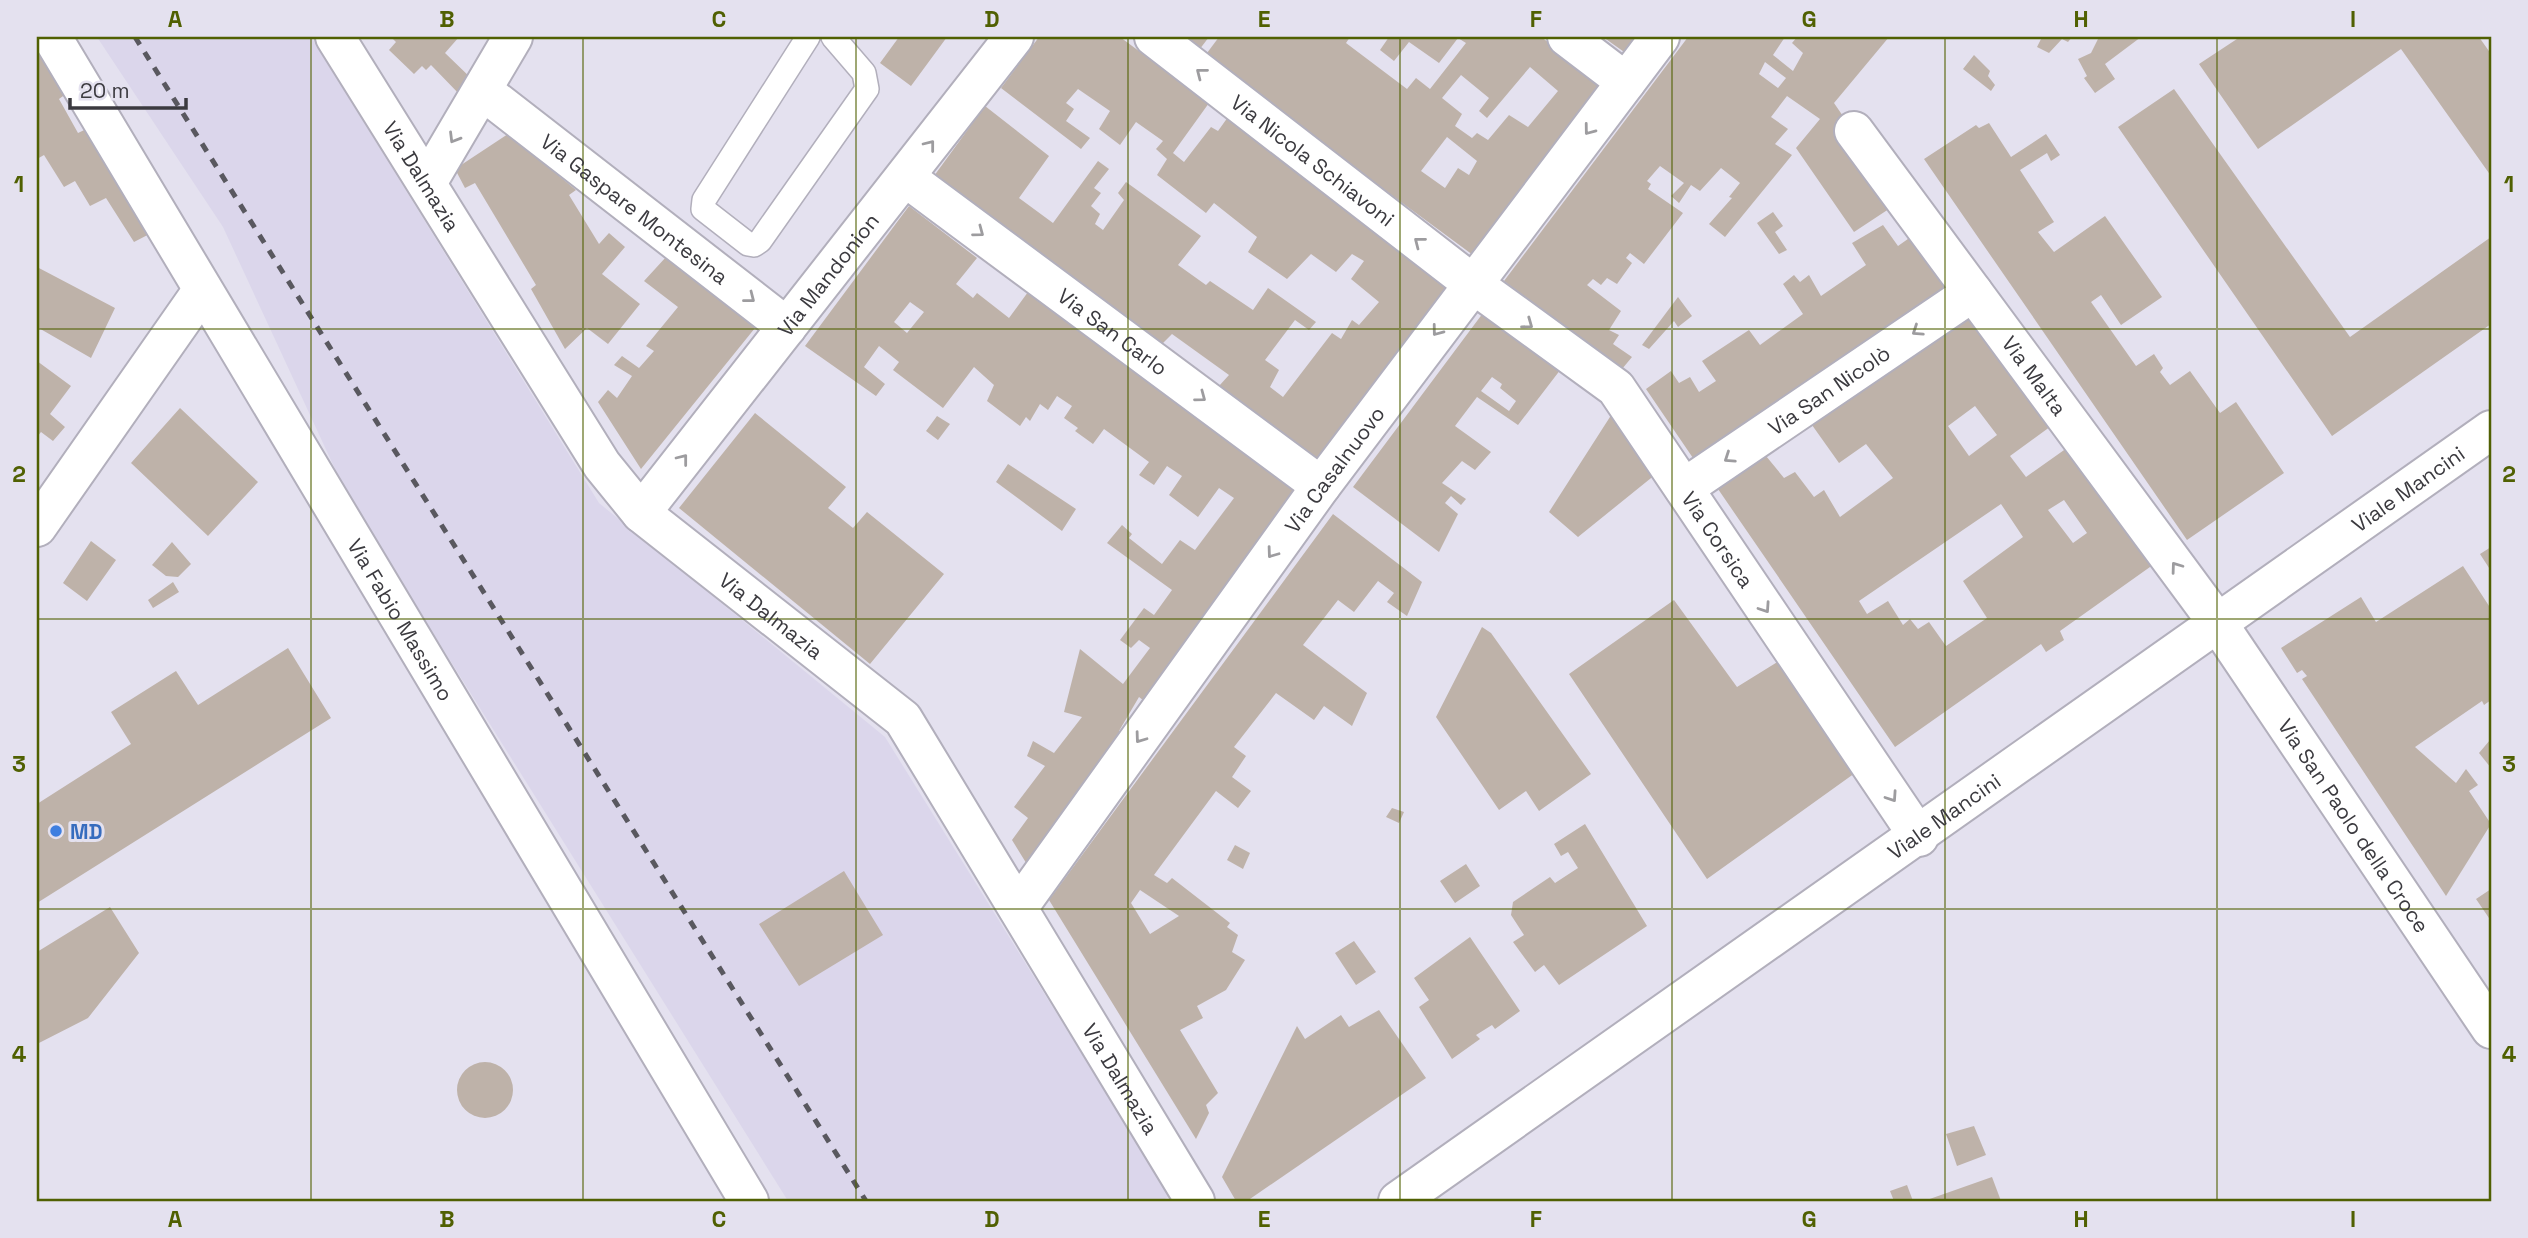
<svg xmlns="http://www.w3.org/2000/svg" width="2528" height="1238" viewBox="0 0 2528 1238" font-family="'Space Grotesk',sans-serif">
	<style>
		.built { fill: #dbd6eb }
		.building { fill: #beb2a9; fill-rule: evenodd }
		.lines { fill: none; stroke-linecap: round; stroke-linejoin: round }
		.service-casing { stroke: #b2afbc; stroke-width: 26 }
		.minor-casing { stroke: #b2afbc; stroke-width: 42 }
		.tertiary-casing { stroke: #b2afbc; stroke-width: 42 }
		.service { stroke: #fff; stroke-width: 23 }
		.minor { stroke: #fff; stroke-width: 38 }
		.tertiary { stroke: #fff; stroke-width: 38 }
		.rail { stroke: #59585f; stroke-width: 5; stroke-dasharray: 9 9; stroke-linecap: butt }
		.oneway { stroke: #9d9c9f }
		.grid { fill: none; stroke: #506002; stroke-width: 2; stroke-opacity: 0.55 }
		.shop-dot { fill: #3f7fe0; stroke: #e4e1ef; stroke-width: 2.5 }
		.labels { text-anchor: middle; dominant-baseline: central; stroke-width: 6; stroke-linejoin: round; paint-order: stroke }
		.street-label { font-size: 21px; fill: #3b3a3f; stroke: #e4e1ef }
		.shop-label { font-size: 21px; font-weight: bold; fill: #366cbe; stroke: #e4e1ef; text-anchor: start }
		.neatline { fill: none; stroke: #506002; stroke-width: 2.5 }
		.grid-label { font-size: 23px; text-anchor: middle; font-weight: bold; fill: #506002 }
	</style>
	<rect width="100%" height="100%" fill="#e4e1ef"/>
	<path class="built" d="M97 37H311L599 503 885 737 1170 1196 1161 1201H788L348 497 223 227Z"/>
	<path class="building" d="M37 37 77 86 59 99 78 133 99 123 163 227 134 242 106 198 90 206 75 181 64 187 44 155 37 159Z
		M391 37H459L445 53 473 80 463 98 431 65 426 70 422 66 414 74 389 50 396 42Z
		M899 37H947L911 86 880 63Z
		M1039 37H1120L1209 103 1173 153 1184 162 1211 127 1218 131 1228 117 1457 286 1324 463 1219 386 1229 375 1172 334 1162 344 934 176 985 106 1049 156 1019 198 1053 223 1098 161 1109 169 1094 188 1101 193 1091 206 1100 214 1095 224 1103 230 1124 200 1118 193 1126 182 1201 236 1178 265 1206 285 1210 281 1253 310 1268 288 1316 322 1309 330 1295 320 1265 360 1279 370 1270 387 1283 397 1332 333 1341 339 1352 320 1359 325 1379 302 1351 279 1364 261 1352 254 1336 272 1311 254 1287 279 1248 252 1257 237 1214 203 1206 213 1157 175 1167 159 1156 149 1163 141 1136 122 1120 145 1099 129 1110 111 1078 89 1066 103 1074 109 1066 121 1090 138 1081 149 1001 88Z
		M1172 37H1209L1196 54Z
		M1219 37H1350L1346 43 1407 89 1416 78 1430 89 1466 43 1458 38 1439 63 1409 42 1394 61 1380 50 1389 37H1541L1606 84 1477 258 1204 57ZM1530 67 1558 91 1528 127 1509 115 1488 140 1477 133 1472 138 1455 126 1462 114 1442 98 1461 75 1489 98 1479 111 1487 118ZM1447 137 1477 161 1469 175 1458 168 1445 188 1421 171Z
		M1603 37H1640L1627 54Z
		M1688 37H1785L1773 55 1793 71 1803 53 1792 43 1797 37H1889L1834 103 1901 201 1854 232 1796 148 1820 119 1787 96 1771 117 1788 129 1775 144 1792 155 1725 237 1709 224 1732 198 1729 197 1740 183 1721 168 1700 191 1691 185 1679 203 1671 196 1684 183 1660 166 1647 181 1651 184 1648 189 1683 213 1644 264 1630 253 1626 258 1632 263 1617 284 1607 278 1601 285 1593 279 1587 285 1621 311 1609 330 1619 335 1613 344 1632 357 1622 369 1504 281ZM1765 62 1786 78 1778 88 1759 74Z
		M2042 37H2072L2068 42 2062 39 2049 53 2037 47Z
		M2099 37H2141L2105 64 2115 79 2095 93 2084 78 2087 76 2078 59 2091 53Z
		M2240 37H2479L2491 54V176L2401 49 2258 149 2199 64Z
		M1974 55 1990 71 1988 76 1995 85 1991 91 1963 69Z
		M2174 89 2350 337 2491 237V324L2332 436 2118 127Z
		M1989 123 2011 157 2046 134 2060 155 2051 161 2047 153 2020 170 2054 222 2038 232 2054 252 2105 216 2162 297 2121 325 2101 295 2091 302 2136 366 2154 354 2163 368 2160 372 2170 385 2190 371 2220 413 2236 402 2284 473 2187 540 1924 159 1976 125 1979 128Z
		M508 134 576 190 569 195 599 244 609 233 625 247 602 274 640 304 608 344 587 328 565 349 531 289 536 285 475 183 465 188 455 169Z
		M909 206 977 258 956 284 973 298 977 293 1009 318 1028 292 1304 495 1148 704 1139 697 1119 731 1126 733 1028 866 1012 840 1028 818 1014 807 1045 766 1027 756 1033 741 1054 753 1082 717 1064 712 1080 649 1123 684 1150 648 1139 640 1131 648 1120 640 1144 608 1154 615 1172 590 1107 543 1122 525 1132 534 1129 538 1162 564 1180 540 1195 550 1234 498 1219 488 1198 517 1169 495 1182 476 1167 466 1154 485 1139 475 1149 462 1104 429 1093 444 1075 431 1078 428 1064 418 1072 406 1057 396 1048 410 1040 404 1030 421 1026 417 1020 426 987 401 994 385 974 367 943 408 893 370 899 362 879 346 864 367 885 384 876 396 805 346ZM910 302 924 312 907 333 894 322Z
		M1773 212 1783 226 1775 232 1787 250 1779 254 1757 223Z
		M1883 225 1898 246 1922 229 1957 278 1695 461 1646 389 1671 371 1679 383 1690 377 1699 392 1716 381 1702 361 1749 330 1760 345 1803 314 1783 284 1794 275 1800 282 1809 275 1821 296 1866 265 1852 243Z
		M666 257 755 328 641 469 598 402 608 390 617 398 632 376 614 365 622 356 639 368 654 351 646 346 678 307 644 281Z
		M37 267 115 308 91 358 37 327Z
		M1678 297 1692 316 1678 327 1674 321 1649 349 1642 345Z
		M1980 306 2058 421 2010 456 2026 477 2074 443 2157 562 2060 631 2064 640 2046 652 2041 644 1895 747 1718 489 1766 456 1784 478 1795 472 1814 497 1824 490 1840 517 1893 478 1866 444 1839 463 1812 425ZM1975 406 1997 435 1969 456 1948 426ZM2064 500 2087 533 2073 543 2048 510ZM2001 504 2023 537 1963 581 1987 618 1946 646 1929 622 1918 629 1910 619 1903 625 1888 601 1867 614 1859 601Z
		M1486 309 1564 365 1518 425 1477 397 1455 426 1491 452 1475 470 1462 461 1442 483 1466 499 1461 505 1451 496 1445 503 1458 514 1439 552 1353 487ZM1492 377 1502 384 1500 388 1516 401 1509 411 1481 391Z
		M37 361 71 386 50 414 65 427 53 441 41 432 37 437Z
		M1617 406 1661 470 1578 537 1549 512Z
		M180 408 258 482 208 536 131 463Z
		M755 413 846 487 828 508 853 528 867 512 944 574 870 664 679 508Z
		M937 416 950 424 938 440 926 431Z
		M1008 464 1076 509 1062 531 996 482Z
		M1333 514 1422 582 1407 616 1387 602 1394 593 1378 581 1354 612 1338 600 1303 645 1367 693 1352 726 1324 706 1314 720 1276 693 1234 747 1246 756 1232 777 1251 791 1238 808 1216 791 1154 875 1167 883 1172 878 1230 923 1227 927 1238 935 1232 952 1245 960 1226 990 1197 1006 1203 1018 1180 1030 1218 1093 1206 1105 1209 1113 1196 1139 1049 900ZM1140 890 1179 916 1150 934 1131 903Z
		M91 541 116 560 87 601 63 583Z
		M172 542 191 564 178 577 166 576 152 565Z
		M2491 547V571L2480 554Z
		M2463 566 2491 609V700L2484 705 2482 701 2415 747 2456 783 2466 769 2478 785 2469 791 2491 824 2446 896 2302 679 2307 676 2302 670 2297 673 2281 648 2361 597 2376 622Z
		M173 582 179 592 153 608 148 600Z
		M1674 600 1737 687 1779 661 1862 768 1707 879 1569 674Z
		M1482 627 1491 633 1591 774 1539 811 1526 791 1499 810 1436 717Z
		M288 648 331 718 37 903V804L131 744 111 712 176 671 198 705Z
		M2490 740 2491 741V768L2479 753Z
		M1392 808 1404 812 1399 823 1386 817Z
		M1585 824 1647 926 1559 985 1544 965 1535 972 1513 942 1524 935 1511 915 1513 902 1550 877 1555 883 1578 868 1568 852 1561 856 1554 844Z
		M1235 845 1250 853 1243 869 1227 860Z
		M1466 864 1480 886 1455 903 1440 881Z
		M844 871 883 935 799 986 759 924Z
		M2491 889V921L2476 899Z
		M110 907 139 953 88 1018 37 1044V952Z
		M1470 937 1520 1011 1495 1029 1492 1025 1476 1035 1480 1039 1452 1059 1419 1007 1429 1000 1414 978Z
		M1354 941 1376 972 1356 985 1335 953Z
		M1379 1010 1426 1078 1247 1201H1236L1222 1177 1297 1026 1305 1039 1341 1015 1349 1027Z
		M457 1090a28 28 0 1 1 56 0a28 28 0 1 1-56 0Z
		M1974 1126 1986 1155 1957 1166 1946 1134Z
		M1992 1177 2001 1201H1924Z
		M1907 1185 1913 1201H1894L1890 1191Z"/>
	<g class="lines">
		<defs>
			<path id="service" d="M808 37 704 200 703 209 748 244 754 245 760 241 867 89 864 73 833 37"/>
			<g id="minor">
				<path id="s1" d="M52 37 749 1201"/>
				<path id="s2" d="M1154 37 1473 284 1616 388 1919 837"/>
				<path d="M1567 37 1626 82"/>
				<path id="s3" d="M483 91 787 327"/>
				<path id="s4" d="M1854 131 2217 622 2491 1029"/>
				<path id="s5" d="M905 177 1321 486"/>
				<path d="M427 183 513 37"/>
				<path id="s6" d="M1684 488 1973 292"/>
				<path id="s7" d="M641 513 1014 37"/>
				<path d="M37 527 202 291"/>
				<path id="s8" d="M1018 908 1321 486 1660 37"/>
				<path id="s9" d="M1398 1201 2491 430"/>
			</g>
			<g id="tertiary">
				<path id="s10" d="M335 37 602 465 641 513 903 719 1195 1201"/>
			</g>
		</defs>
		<use href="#service" class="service-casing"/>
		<use href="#minor" class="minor-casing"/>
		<use href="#tertiary" class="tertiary-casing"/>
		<use href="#service" class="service"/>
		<use href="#minor" class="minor"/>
		<use href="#tertiary" class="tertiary"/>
		<path class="rail" d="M135 37 866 1201"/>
	</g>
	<defs><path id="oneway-chevron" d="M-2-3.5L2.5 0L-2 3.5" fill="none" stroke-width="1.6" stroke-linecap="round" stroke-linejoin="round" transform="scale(1.75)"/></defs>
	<g class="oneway">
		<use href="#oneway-chevron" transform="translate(1201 73) rotate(-142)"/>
		<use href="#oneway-chevron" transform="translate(1589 130) rotate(127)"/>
		<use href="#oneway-chevron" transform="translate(454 138) rotate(121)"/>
		<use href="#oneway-chevron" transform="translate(930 145) rotate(-52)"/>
		<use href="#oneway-chevron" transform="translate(979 232) rotate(37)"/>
		<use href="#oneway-chevron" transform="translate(1419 242) rotate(-142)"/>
		<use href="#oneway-chevron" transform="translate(750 298) rotate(38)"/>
		<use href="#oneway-chevron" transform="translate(1528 324) rotate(36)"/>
		<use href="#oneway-chevron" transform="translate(1437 331) rotate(127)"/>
		<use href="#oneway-chevron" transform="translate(1917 331) rotate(146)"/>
		<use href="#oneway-chevron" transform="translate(1201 397) rotate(37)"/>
		<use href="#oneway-chevron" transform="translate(1729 458) rotate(146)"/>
		<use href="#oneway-chevron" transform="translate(683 459) rotate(-52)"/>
		<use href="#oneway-chevron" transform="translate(1272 553) rotate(126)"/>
		<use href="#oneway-chevron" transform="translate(2176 567) rotate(-126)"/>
		<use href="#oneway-chevron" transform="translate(1765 608) rotate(56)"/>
		<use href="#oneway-chevron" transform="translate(1140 738) rotate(126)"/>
		<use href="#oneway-chevron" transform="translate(1892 797) rotate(56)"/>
	</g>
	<path class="grid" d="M311 37V1201M583 37V1201M856 37V1201M1128 37V1201M1400 37V1201M1672 37V1201M1945 37V1201M2217 37V1201M37 329H2491M37 619H2491M37 909H2491"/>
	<circle class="shop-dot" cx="56" cy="831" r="7"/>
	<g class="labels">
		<g class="street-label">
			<text stroke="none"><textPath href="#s2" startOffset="201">Via Nicola Schiavoni</textPath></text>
			<text stroke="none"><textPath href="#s10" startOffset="164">Via Dalmazia</textPath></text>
			<text stroke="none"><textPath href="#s3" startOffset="192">Via Gaspare Montesina</textPath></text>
			<text stroke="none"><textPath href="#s7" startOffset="303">Via Mandonion</textPath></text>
			<text stroke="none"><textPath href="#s5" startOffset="259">Via San Carlo</textPath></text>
			<text stroke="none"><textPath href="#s4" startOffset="304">Via Malta</textPath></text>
			<text stroke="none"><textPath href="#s6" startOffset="175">Via San Nicolò</textPath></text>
			<text stroke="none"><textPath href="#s8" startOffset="541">Via Casalnuovo</textPath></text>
			<text stroke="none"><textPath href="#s9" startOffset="1236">Viale Mancini</textPath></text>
			<text stroke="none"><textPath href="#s2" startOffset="763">Via Corsica</textPath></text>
			<text stroke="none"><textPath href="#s10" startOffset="732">Via Dalmazia</textPath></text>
			<text stroke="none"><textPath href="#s1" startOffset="679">Via Fabio Massimo</textPath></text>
			<text stroke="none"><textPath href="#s9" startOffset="668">Viale Mancini</textPath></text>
			<text stroke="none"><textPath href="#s4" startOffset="856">Via San Paolo della Croce</textPath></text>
			<text stroke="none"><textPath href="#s10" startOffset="1320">Via Dalmazia</textPath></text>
		</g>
		<g class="shop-label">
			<text x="70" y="831">MD</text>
		</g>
	</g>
	<rect width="2528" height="1238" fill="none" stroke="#e4e1ef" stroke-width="77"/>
	<path d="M70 98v10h116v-10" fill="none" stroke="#3b3a3f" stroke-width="3.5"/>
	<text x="80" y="98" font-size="21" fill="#3b3a3f" stroke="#e4e1ef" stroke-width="5" paint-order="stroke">20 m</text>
	<rect x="38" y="38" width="2452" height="1162" class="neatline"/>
	<g class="grid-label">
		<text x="175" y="27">A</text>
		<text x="447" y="27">B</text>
		<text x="719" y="27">C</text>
		<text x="992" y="27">D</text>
		<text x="1264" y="27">E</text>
		<text x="1536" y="27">F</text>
		<text x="1809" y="27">G</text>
		<text x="2081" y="27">H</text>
		<text x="2353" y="27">I</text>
		<text x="19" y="192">1</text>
		<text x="2509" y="192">1</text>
		<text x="19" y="482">2</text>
		<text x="2509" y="482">2</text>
		<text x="19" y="772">3</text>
		<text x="2509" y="772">3</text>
		<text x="19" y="1062">4</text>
		<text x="2509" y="1062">4</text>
		<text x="175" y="1227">A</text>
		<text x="447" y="1227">B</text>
		<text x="719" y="1227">C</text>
		<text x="992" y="1227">D</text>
		<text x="1264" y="1227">E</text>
		<text x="1536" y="1227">F</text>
		<text x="1809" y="1227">G</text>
		<text x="2081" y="1227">H</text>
		<text x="2353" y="1227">I</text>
	</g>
</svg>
